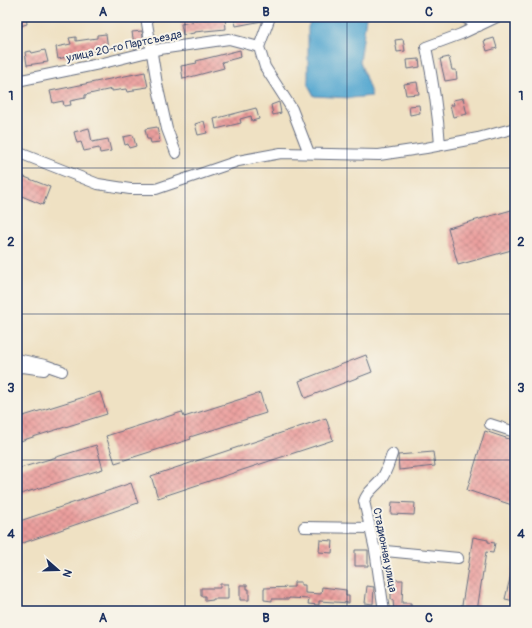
<svg xmlns="http://www.w3.org/2000/svg" width="532" height="628" viewBox="0 0 532 628" font-family="Pangolin,sans-serif">
	<style>
		.water { fill: #55a7d0; stroke: #386b97 }
		.building { fill: url(#building-cross-hatch) }
		.lines { fill: none; stroke-linecap: round; stroke-linejoin: round }
		.minor-casing { stroke: #656d81; stroke-width: 12 }
		.minor { stroke: #fff; stroke-width: 10 }
		.grid { fill: none; stroke: #1b2f5e; stroke-width: 1; stroke-opacity: 0.55 }
		.labels { text-anchor: middle; dominant-baseline: central; stroke-width: 4; stroke-linejoin: round; paint-order: stroke }
		.street-label { font-size: 11px; fill: #1b2f5e; stroke: #f7f3e8 }
		.neatline { fill: none; stroke: #1b2f5e; stroke-width: 1.5 }
		.grid-label { font-size: 13px; text-anchor: middle; font-weight: bold; fill: #1b2f5e }
	</style>
	<defs>
		<pattern id="building-cross-hatch" width="8" height="8" patternUnits="userSpaceOnUse"><rect width="8" height="8" fill="#eb9e9c"/><path d="M0 0l8 8M0 8l8-8" fill="none" stroke="#be8182"/></pattern>
	</defs>
	<rect width="100%" height="100%" fill="#f7f3e8"/>
	<filter id="ink" filterUnits="userSpaceOnUse"><feTurbulence type="fractalNoise" baseFrequency=".025" numOctaves="2"/><feDisplacementMap in="SourceGraphic" scale="8" xChannelSelector="R" yChannelSelector="G"/><feConvolveMatrix kernelMatrix="1 2 1 2 8 2 1 2 1" color-interpolation-filters="sRGB"/></filter>
	<filter id="wash" filterUnits="userSpaceOnUse"><feTurbulence type="fractalNoise" baseFrequency=".012" numOctaves="4" result="noise"/><feDisplacementMap in="SourceGraphic" scale="16" xChannelSelector="R" yChannelSelector="G"/><feGaussianBlur stdDeviation="0.9" result="paint"/><feColorMatrix in="noise" values="0 0 0 0 0 0 0 0 0 0 0 0 0 0 0 0 0 1.4 0 .05"/><feComposite in="paint" operator="in"/></filter>
	<g filter="url(#wash)">
		<rect width="100%" height="100%" fill="#efe1c3"/>
		<path class="water" d="M312 17H366L360 62 372 96 351 98 314 96 308 85V27Z"/>
		<g id="blocks">
			<path class="building" d="M18 17H26L27 24 20 26Z
				M217 17H225L226 29 194 32V33L183 35 181 24 201 20 217 18Z
				M234 17H263L262 21 236 26Z
				M142 31 144 42 134 44 132 32Z
				M106 34 108 49 79 54 58 59 56 47 71 44 69 38 76 37V41L97 38V35Z
				M494 38 497 48 487 51 484 41Z
				M403 39 405 51 397 52 395 40Z
				M45 50 48 62 27 65 25 52 31 51 32 53Z
				M240 50 241 57 222 62 224 68 183 79 181 66 197 63 196 61Z
				M449 57 452 70H456L457 79 445 81 440 59Z
				M419 59 420 67 408 69 407 60Z
				M145 72 148 87 134 89V91L127 92 126 89 112 91V89L85 95V98L70 101 71 105 64 106 63 101 53 103 50 91Z
				M417 82 419 94 406 95 404 84Z
				M463 98 467 114 453 117 450 105H454L453 100Z
				M279 102 281 113 273 115 271 105Z
				M419 105 420 113 410 115 409 106Z
				M256 108 259 119 252 121 251 116 240 119 241 123 216 129 214 119Z
				M204 121 207 133 198 135 195 124Z
				M157 127 160 142 151 143 150 139H147L145 129Z
				M89 128 92 142 108 139 111 151 100 153 99 148 84 151 81 142 77 143 74 132Z
				M133 135 136 146 129 148 128 144 125 145 123 137Z
				M17 174 50 187 43 205 17 194Z
				M515 209V249L458 265 448 228Z
				M366 355 372 372 305 398 299 381Z
				M100 392 107 414 17 442V418Z
				M260 393 266 413 190 437 191 439 115 463 106 436 182 412 184 417Z
				M326 418 333 440 158 498 151 476Z
				M485 431 515 441V506L467 490Z
				M96 445 103 469 17 495V469Z
				M433 452 435 466 399 470 398 455Z
				M131 483 138 503 17 545V522Z
				M392 502 415 503 414 515 391 514Z
				M473 537 488 540V542L495 543 493 553 486 552 477 611H461Z
				M320 540 333 541 332 553 319 552Z
				M355 550H368V566H355Z
				M513 566H515V601L505 599Z
				M391 580H403L402 603H411V610L394 611 393 600H391Z
				M294 582H301V585H305V593L321 594 322 587 346 590V596H349V603L319 601V605L308 604 309 599 289 598V599H272V601L264 600V588L294 587Z
				M220 584H228V599H213V600L205 601V596H201V588H220Z
				M240 585H247V589H249V600H240Z
				M367 586 374 587 373 604 365 603Z"/>
		</g>
	</g>
	<g filter="url(#ink)">
		<use href="#blocks" fill-opacity="0" stroke="#656d81" stroke-width="1"/>
		<g class="lines">
			<defs>
				<path id="minor" d="M146 17 157 84 167 129 176 153
					M270 17 259 47 265 67 292 109 309 153
					M464 17 479 26
					M17 81 99 64 160 49 229 39 259 47
					M440 145C438 112 433 80 426 47L461 34 497 17
					M17 152 98 184 130 189H156L238 161 281 153 379 155 426 148 478 138 515 128
					M17 359 45 365 62 371
					M17 368 23 367 44 370
					M490 424 515 432
					M304 527 370 528
					M375 550 458 558
					M384 611 375 550 364 501C367 492 374 488 380 481 386 474 389 463 392 454"/>
			</defs>
			<use href="#minor" class="minor-casing"/>
			<use href="#minor" class="minor"/>
		</g>
	</g>
	<path class="grid" d="M185 17V611M347 17V611M17 168H515M17 314H515M17 460H515"/>
	<g class="labels">
		<g class="street-label">
			<text transform="translate(124 46) rotate(-12)">улица 20-го Партсъезда</text>
			<text transform="translate(385 550) rotate(79)">Стадионная улица</text>
		</g>
	</g>
	<rect width="532" height="628" fill="none" stroke="#f7f3e8" stroke-width="44"/>
	<g transform="translate(58 570) rotate(110)" stroke="#f7f3e8" stroke-width="3" paint-order="stroke">
	<path d="M0-3L7 15L0 10L-7 15Z" fill="#1b2f5e"/>
	<text y="-6" font-size="11" font-weight="bold" text-anchor="middle" fill="#1b2f5e">N</text>
	</g>
	<rect x="22" y="22" width="488" height="584" class="neatline"/>
	<g class="grid-label">
		<text x="103" y="16">A</text>
		<text x="266" y="16">B</text>
		<text x="429" y="16">C</text>
		<text x="11" y="100">1</text>
		<text x="521" y="100">1</text>
		<text x="11" y="246">2</text>
		<text x="521" y="246">2</text>
		<text x="11" y="392">3</text>
		<text x="521" y="392">3</text>
		<text x="11" y="538">4</text>
		<text x="521" y="538">4</text>
		<text x="103" y="622">A</text>
		<text x="266" y="622">B</text>
		<text x="429" y="622">C</text>
	</g>
</svg>
